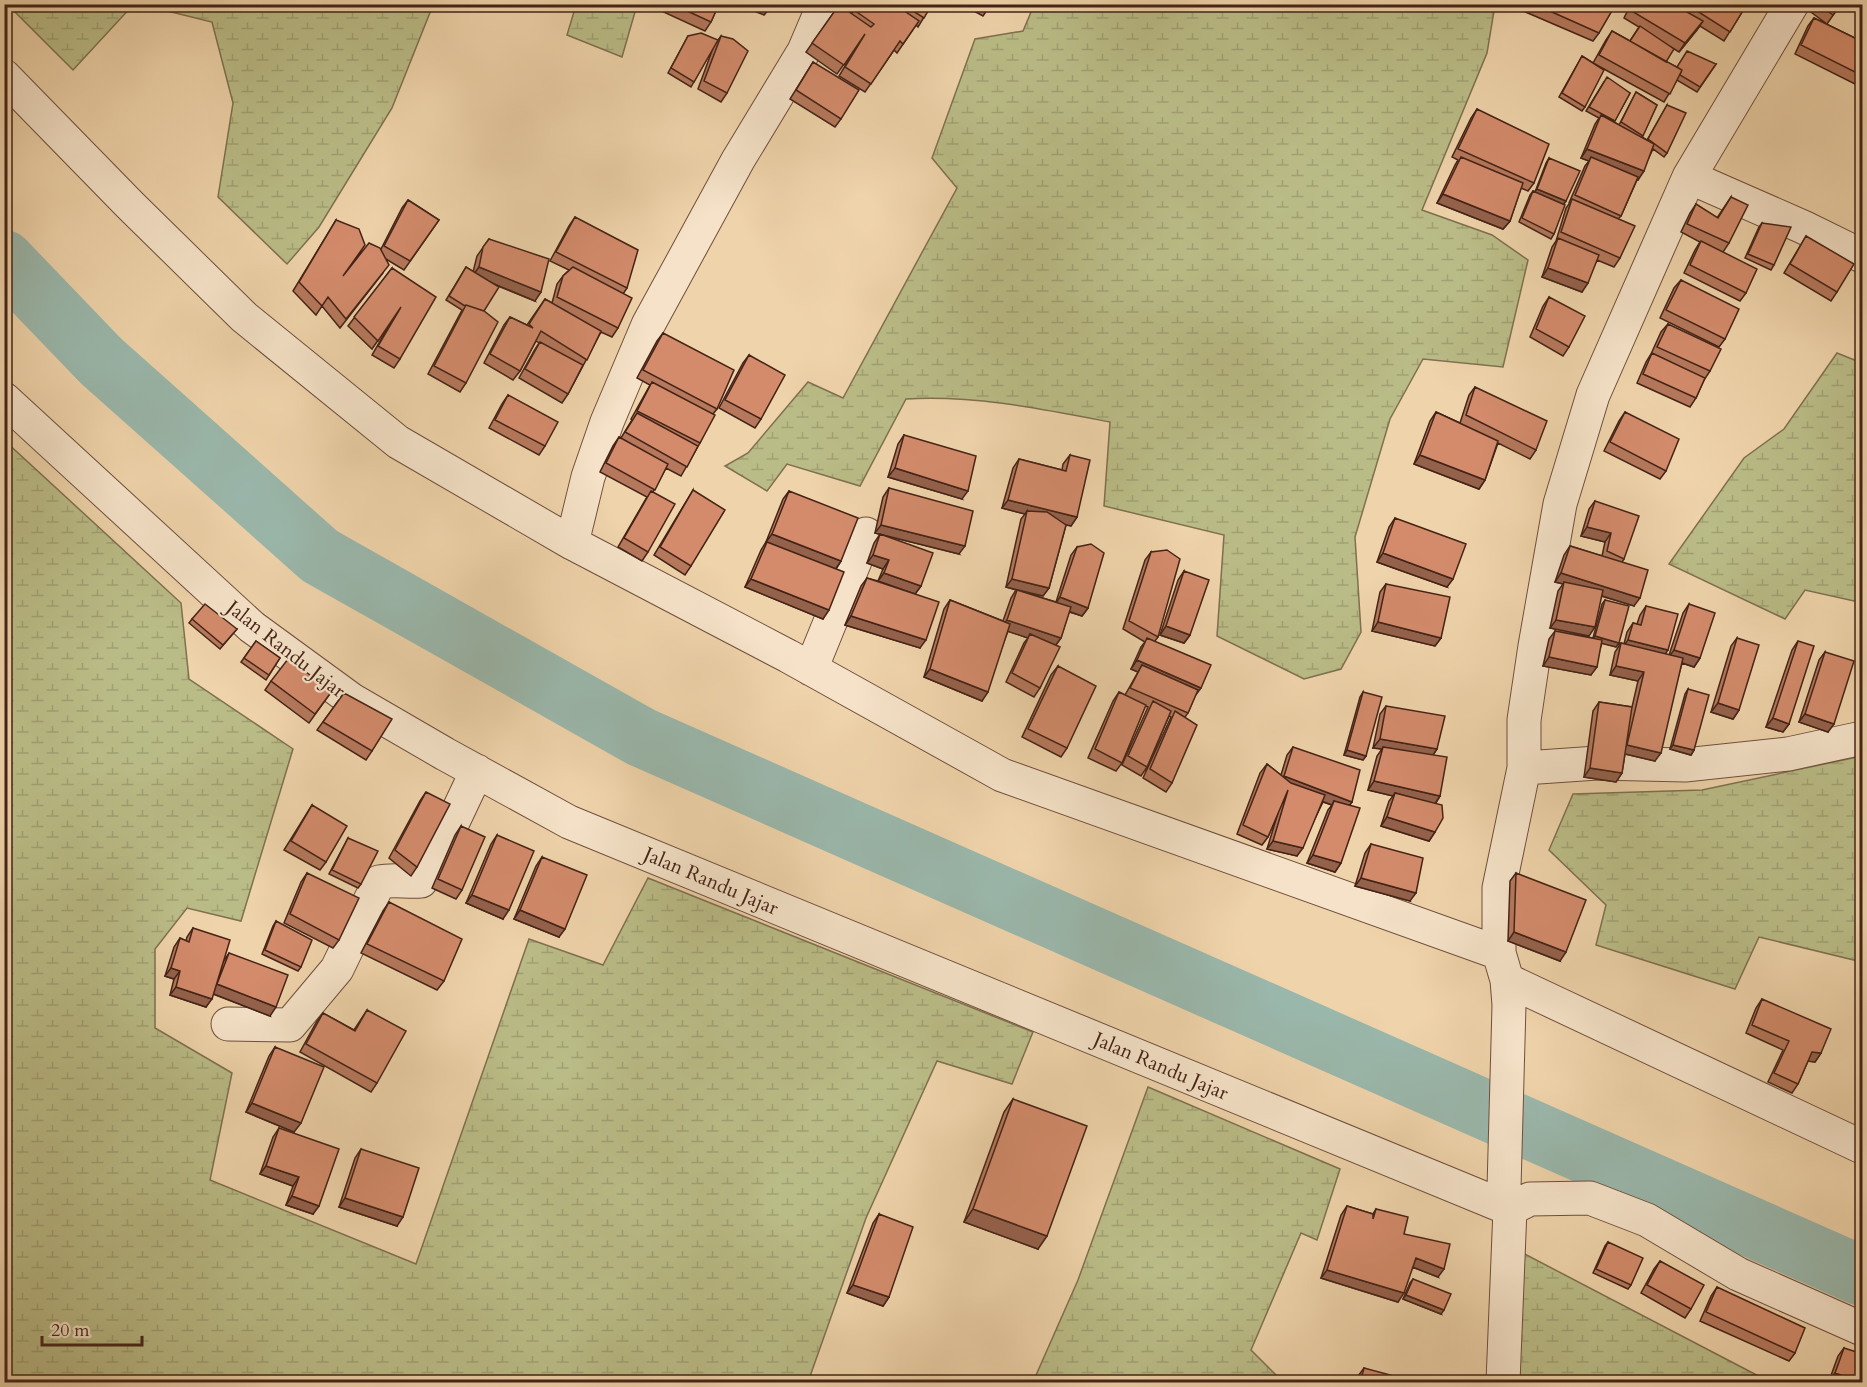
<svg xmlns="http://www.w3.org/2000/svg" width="1867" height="1387" viewBox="0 0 1867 1387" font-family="Cardo,serif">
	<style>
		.wetland { fill: url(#wetland-marsh); stroke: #7f704f; stroke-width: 1.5 }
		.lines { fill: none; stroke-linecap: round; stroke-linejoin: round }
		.river { stroke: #9ab7ab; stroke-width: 60 }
		.minor-casing { stroke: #6f4f3c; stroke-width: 35 }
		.minor { stroke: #f5e2c8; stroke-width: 33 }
		.wall { fill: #b5785c; stroke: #442317; stroke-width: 1.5 }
		.shaded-wall { fill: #94614b; stroke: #442317; stroke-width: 1.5 }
		.building { fill: #d38b6b; stroke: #442317; stroke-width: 1.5 }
		.labels { text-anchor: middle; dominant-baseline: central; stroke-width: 4.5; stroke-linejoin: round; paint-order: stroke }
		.street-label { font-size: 20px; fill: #442317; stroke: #f5e2c8 }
	</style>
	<defs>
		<pattern id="wetland-marsh" width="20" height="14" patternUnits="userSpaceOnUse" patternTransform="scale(1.5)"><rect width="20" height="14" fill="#babc87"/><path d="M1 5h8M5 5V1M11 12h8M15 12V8" fill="none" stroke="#a1a174"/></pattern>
	</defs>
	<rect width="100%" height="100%" fill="#efd3aa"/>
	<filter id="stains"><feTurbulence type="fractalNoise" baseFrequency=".00333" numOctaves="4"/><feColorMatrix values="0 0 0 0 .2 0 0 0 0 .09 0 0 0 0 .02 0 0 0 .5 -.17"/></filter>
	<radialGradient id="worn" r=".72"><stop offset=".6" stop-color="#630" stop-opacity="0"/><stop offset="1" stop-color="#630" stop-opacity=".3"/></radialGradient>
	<path class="wetland" d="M8 5H133L73 70Z
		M143 5H433L392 108 319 227 287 264 218 197 233 103 212 22Z
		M576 5H637L622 57 567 35Z
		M1034 5H1495L1487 53 1422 210 1492 235 1528 260 1503 367 1423 359 1390 419 1355 537 1361 632 1341 669 1304 679 1217 636 1224 535 1104 506 1110 422C1042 409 975 395 906 399L860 486 787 464 767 491 725 466 748 453 808 382 843 398 957 188 932 158 975 39 1023 31Z
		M1837 353 1862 363V593L1854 601 1805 590 1785 619 1669 564 1744 458 1784 429Z
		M4 440 181 603 189 679 293 749 241 921 187 908 155 949V1028L232 1073 210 1180 416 1264 529 939 603 965 648 878 1033 1032 1012 1084 937 1061 866 1218 808 1382H5Z
		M1862 756V962L1759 937 1735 989 1596 945 1606 905 1549 850 1573 794 1702 790Z
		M1148 1087 1340 1169 1317 1240 1301 1233 1251 1350 1283 1382H1033L1078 1280Z
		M1517 1250 1770 1382H1514Z"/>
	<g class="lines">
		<path class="river" d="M4 260 101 361 320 556 641 737 1862 1276"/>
		<defs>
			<path id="minor" d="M4 76 130 205 244 317 398 442 572 543 788 656 1002 775 1499 953
				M1689 177 1803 227 1862 256
				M4 399 252 627 352 700 445 754 569 822 1510 1209
				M572 543 588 477 607 422 648 325 738 160 804 51 824 4
				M811 669 866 534
				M1524 768 1597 763 1685 765 1788 754 1862 738
				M1507 980 1862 1147
				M228 1024 290 1025 337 969 379 882C393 879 406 882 421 881L434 862 477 771
				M1510 1209 1530 1199 1590 1198 1647 1220 1738 1274 1862 1329
				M1503 1382 1510 1209 1504 1188 1509 1005 1507 980 1499 953V888L1524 768V720L1535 646 1560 504 1593 395 1689 177 1792 4"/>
		</defs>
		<use href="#minor" class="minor-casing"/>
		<use href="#minor" class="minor"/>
	</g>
	<path class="wall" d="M660 4H719L711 22 705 31 657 9Z
		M858 4H932L918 27 916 25 897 53 894 50 865 92 839 76 859 43 837 74 806 52 839 5 852 13Z
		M961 4H991L983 16Z
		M1526 4H1605L1599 33 1593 41 1523 11Z
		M1631 4H1747L1724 41 1700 26 1679 52 1671 47 1666 62 1677 67 1716 64 1697 92 1677 80 1664 102 1593 63 1585 107 1582 111 1559 97 1582 56 1593 63 1606 40 1612 31 1630 41 1639 27 1624 18Z
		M1800 4H1841L1827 24Z
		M1814 18 1863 42V88L1795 54 1808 26Z
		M688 36 718 40 721 36 727 93 721 102 698 89 713 48 691 87 668 73Z
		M813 62 841 119 835 127 790 99Z
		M1604 82 1630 93 1614 122 1619 125 1636 92 1657 105 1642 137 1647 140 1667 105V153L1664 157 1653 149 1638 180H1637L1621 216 1618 219 1620 258 1614 267 1597 260 1582 292 1542 277 1552 247 1556 241 1566 208 1569 204V203L1585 166 1589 161 1581 158 1595 124 1599 118 1586 111Z
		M1477 109 1534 183 1528 191 1521 188 1510 221 1503 229 1437 203 1455 165 1458 160 1452 157 1471 118Z
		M1549 158 1566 201 1563 205 1554 234 1551 239 1519 222 1530 195 1533 191 1535 192 1546 163Z
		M1731 197 1729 243 1723 252 1746 293 1740 301 1684 273 1695 250 1700 242 1681 232 1690 213 1696 204 1717 218Z
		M408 200 439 220 404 270 386 259 383 273 340 328 322 306 316 315 293 291 336 220 343 276 381 249 402 208Z
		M575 217 627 288 623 294 618 328 612 337 601 332 568 394 562 403 519 378 534 351 539 343 536 341 520 371 513 380 484 363 504 325 510 317 527 325 545 299 552 303 557 284 563 276 569 270 550 261 569 226Z
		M1762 223 1774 265 1771 270 1745 258 1759 227Z
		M1806 236 1837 292 1831 301 1784 273Z
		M489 239 535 301 493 284 484 311 466 383 460 392 428 374 462 310 446 300 466 267 473 272 477 256Z
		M392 268 400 359 394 368 372 355 394 317 372 349 348 326Z
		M1681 280 1725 339 1719 347 1660 318 1674 288Z
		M1549 297 1569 347 1563 356 1530 337 1543 306Z
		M1668 324 1710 371 1704 380 1696 398 1690 407 1637 383 1646 362 1651 354 1661 332Z
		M663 333 717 409 713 414 700 443 681 476 666 468 653 492 648 552 642 561 618 547 647 497 600 472 613 446 619 437 621 438 632 420 631 419 650 385 637 378 657 341Z
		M749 355 761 419 755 428 719 408 743 363Z
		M1475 387 1536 450 1530 459 1498 443 1485 480 1479 489 1414 464 1430 421 1436 412 1460 423 1469 395Z
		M508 395 545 446 539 455 489 428 502 404Z
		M1625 412 1666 471 1660 479 1604 451 1619 421Z
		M904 435 962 499 888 477 898 444Z
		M1070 455 1077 517 1071 526 1066 525 1049 588 1043 596 1023 592 1056 602 1071 555 1077 547 1088 608 1082 616 1069 612 1061 638 1056 645 1040 688 1034 697 1006 682 1024 643 1028 638 1008 631 982 701 924 677 944 609 950 600 1003 621 1011 598 1016 590 1006 587 1021 519 1025 514 1002 508 1013 468 1019 459 1062 470 1063 464Z
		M889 488 959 554 875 533 883 497Z
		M693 490 691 566 685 575 654 555Z
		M789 491 841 561 836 569 823 619 745 587 761 550 766 542 783 499Z
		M1595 501 1624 559 1622 562 1634 606 1601 596 1589 636 1550 628 1558 591 1563 584 1555 582 1564 555 1570 546 1602 556 1605 542 1581 536 1589 509Z
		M1395 518 1447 587 1377 562 1389 527Z
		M880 534 921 586 915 594 920 648 845 625 861 586 867 578 878 581 883 569 867 563 874 543Z
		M1151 552 1158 637 1155 641 1195 696 1188 713 1185 717 1172 783 1166 792 1143 778 1171 717 1169 716 1147 767 1141 776 1122 765 1148 707 1145 706 1122 763 1116 771 1088 758 1113 701 1119 692 1125 695 1138 672 1131 669 1141 647 1145 642 1123 629 1145 560Z
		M1184 571 1190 635 1184 643 1160 635 1178 580Z
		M1386 584 1441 638 1435 646 1372 631 1380 592Z
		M1605 600 1619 643 1616 647 1602 643 1591 675 1543 666 1549 639 1555 631 1593 638 1602 604Z
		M1689 604 1700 658 1694 667 1682 663 1655 761 1625 754 1622 773 1616 782 1584 777 1593 711 1599 702 1632 707 1638 681 1610 675 1615 652 1621 643 1624 644 1627 632 1633 623 1637 624 1640 615 1646 606 1665 654 1669 655 1683 613Z
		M192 619 237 629 220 649 189 623Z
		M1737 638 1739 710 1733 719 1711 712 1731 646Z
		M256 641 280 658 266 680 241 662Z
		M1798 641 1789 724 1783 732 1766 727 1792 650Z
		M1825 652 1828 732 1799 722 1819 660Z
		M1058 666 1067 748 1061 757 1022 737 1051 675Z
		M271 681 332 691 309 723 265 690Z
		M1688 689 1694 750 1691 755 1670 749 1685 694Z
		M1363 692 1366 756 1363 760 1344 755 1360 697Z
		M344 693 372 751 366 760 317 730Z
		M1386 706 1437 749 1433 755 1440 796 1436 803 1435 832 1429 841 1381 826 1389 801 1393 796 1368 790 1377 756 1382 749 1373 748 1380 714Z
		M1293 747 1352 802 1349 805 1341 863 1335 872 1307 863 1328 810 1332 805 1323 802 1297 856 1267 849 1278 813 1268 837 1262 845 1237 834 1260 773 1267 764 1281 775 1287 755Z
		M426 792 417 867 411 876 389 858 420 801Z
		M312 805 326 862 320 870 284 850Z
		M461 826 462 890 456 899 432 888 455 835Z
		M497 835 503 919 466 903 491 844Z
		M348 838 361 884 358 888 329 874Z
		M1371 844 1410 901 1355 886 1365 853Z
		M542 857 559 937 514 919 536 866Z
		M307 873 339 940 333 948 284 923 301 882Z
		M1516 873 1560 961 1508 941 1510 881Z
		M389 902 444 981 437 990 361 953 383 911Z
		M276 921 301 967 298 971 262 954 273 926Z
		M193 928 223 962 229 953 270 1016 213 994 206 1007 170 995 174 979 165 976 174 947 180 938 186 941 187 937Z
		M1762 999 1821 1053 1815 1062 1808 1061 1798 1084 1792 1093 1768 1082 1783 1050 1746 1033 1756 1008Z
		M367 1010 377 1083 371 1092 300 1052 317 1021 323 1013 354 1030Z
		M275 1047 294 1132 246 1112 269 1056Z
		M1013 1099 1038 1249 964 1222 1004 1112Z
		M279 1128 313 1214 286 1205 293 1186 260 1174 273 1137Z
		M361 1149 397 1226 339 1207 355 1158Z
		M1347 1206 1373 1214 1376 1209 1404 1234 1438 1277 1412 1267 1398 1302 1321 1278 1341 1215Z
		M879 1214 889 1297 883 1306 847 1293 873 1223Z
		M1608 1242 1631 1285 1628 1289 1593 1273 1605 1246Z
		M1660 1261 1691 1309 1685 1318 1641 1293 1654 1269Z
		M1413 1279 1441 1314 1403 1299 1410 1283Z
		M1717 1287 1795 1353 1789 1361 1700 1321 1711 1296Z
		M1844 1348 1863 1383H1832L1829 1381 1838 1356Z
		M1364 1368 1392 1383H1356L1358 1376Z"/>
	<path class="shaded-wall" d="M736 4H765L771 7 764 15Z
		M1703 21 1697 30 1679 52 1685 43Z
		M1587 149 1644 171 1638 180 1589 161 1591 157 1589 161 1581 158Z
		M1537 189 1566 201 1563 205 1534 193Z
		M1443 194 1510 221 1503 229 1437 203Z
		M479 267 541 292 535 301 473 275Z
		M1548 268 1588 283 1582 292 1542 277Z
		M1420 455 1485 480 1479 489 1414 464Z
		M895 468 968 491 962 499 888 477Z
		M1008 500 1077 517 1071 526 1027 515V511L1025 514 1002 508Z
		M881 525 965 546 959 554 875 533Z
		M1587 527 1611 533 1605 542 1581 536Z
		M772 534 841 561 835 570 766 542Z
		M1383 553 1453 579 1447 587 1377 562Z
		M873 555 889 560 883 569 867 563Z
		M884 573 921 586 915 594 878 581Z
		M1561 573 1640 598 1634 606 1564 584V582L1563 584 1555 582Z
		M751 579 829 610 823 619 745 587Z
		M1012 579 1049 588 1043 596 1006 587Z
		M1060 597 1088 608 1082 616 1054 606Z
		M851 616 926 640 920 648 845 625Z
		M1007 620 1061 638 1055 646 1030 634 1028 638 1001 629Z
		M1556 620 1595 627 1589 636 1550 628Z
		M1378 622 1441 638 1435 646 1372 631Z
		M1166 626 1190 635 1184 643 1160 635Z
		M1595 636 1619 643 1616 647 1592 641Z
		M1628 640 1668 650 1662 659 1622 648Z
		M1674 650 1700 658 1694 667 1668 658Z
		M1549 657 1597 667 1591 675 1543 666Z
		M1137 660 1201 688 1195 696 1142 665 1138 672 1131 669Z
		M1616 666 1644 672 1638 681 1610 675Z
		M930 669 988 692 982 701 924 677Z
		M1718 703 1739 710 1733 719 1711 712Z
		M1805 714 1834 724 1828 732 1799 722Z
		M1773 718 1789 724 1783 732 1766 727Z
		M1380 739 1437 749 1431 758 1383 747 1382 749 1373 748Z
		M1627 745 1661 753 1655 761 1621 753Z
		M1673 745 1694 750 1691 755 1670 749Z
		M1347 750 1366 756 1363 760 1344 755Z
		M1590 768 1622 773 1616 782 1584 777Z
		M1284 776 1352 802 1346 810 1334 801 1332 805 1278 785Z
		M1374 781 1440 796 1434 805 1395 793 1393 796 1368 790Z
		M1387 817 1435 832 1429 841 1381 826Z
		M1273 841 1303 848 1297 856 1267 849Z
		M1313 855 1341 863 1335 872 1307 863Z
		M1361 878 1416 893 1410 901 1355 886Z
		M472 895 509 910 503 919 466 903Z
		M520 910 565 929 559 937 514 919Z
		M1514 932 1566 952 1560 961 1508 941Z
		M171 968 180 971 174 979 165 976Z
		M217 984 276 1007 270 1016 211 993Z
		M176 987 212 999 206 1007 170 995Z
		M1812 1052 1821 1053 1815 1062 1806 1061Z
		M252 1103 301 1123 294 1132 246 1112Z
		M266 1166 299 1177 293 1186 260 1174Z
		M292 1196 319 1206 313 1214 286 1205Z
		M345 1198 403 1217 397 1226 339 1207Z
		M973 1209 1047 1236 1038 1249 964 1222Z
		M1416 1258 1444 1269 1438 1277 1410 1266Z
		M1327 1270 1404 1293 1398 1302 1321 1278Z
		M853 1285 889 1297 883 1306 847 1293Z
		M1406 1295 1444 1310 1441 1314 1403 1299Z
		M1835 1373 1862 1383H1832L1829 1381Z"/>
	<path class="building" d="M672 4H719L711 22Z
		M858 4H894L919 21 903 44 900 41 871 84 845 67 865 34 844 65 812 43 839 5 871 27 874 24 854 10Z
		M902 4H932L924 18Z
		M983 4H991L989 8Z
		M1534 4H1605L1613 9 1599 33Z
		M1633 4H1673L1703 21 1685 43 1630 10Z
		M1686 4H1747L1730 32Z
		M1818 4H1841L1833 15Z
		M1814 18 1863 42V76L1801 45Z
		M1640 26 1674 49 1666 62 1630 41Z
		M1612 31 1682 70 1670 94 1599 55Z
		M701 33 718 40 694 82 671 68 688 36Z
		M721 36 733 39 748 51 727 93 704 81Z
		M1687 51 1716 64 1700 87 1680 75 1682 70 1677 67Z
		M1582 56 1604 70 1585 107 1562 93Z
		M813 62 859 90 841 119 796 90Z
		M1607 77 1630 93 1615 121 1589 107Z
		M1636 92 1657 105 1643 136 1621 122Z
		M1667 105 1686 113 1667 153 1648 139Z
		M1477 109 1549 144 1534 183 1458 149Z
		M1601 115 1654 144 1644 171 1587 149Z
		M1461 157 1523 183 1510 221 1443 194Z
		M1591 157 1638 177 1621 216 1575 195Z
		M1549 158 1580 171 1566 201 1537 189Z
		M1533 191 1565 205 1554 234 1522 218Z
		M1731 197 1748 205 1729 243 1687 224 1696 204 1718 218Z
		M1572 199 1635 226 1620 258 1561 232Z
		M408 200 439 220 410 261 384 246Z
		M575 217 638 250 627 288 556 252Z
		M336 220 359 229 365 245 343 276 369 243 380 248 389 265 346 319 328 297 322 306 299 282Z
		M1762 223 1791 227 1774 265 1748 254Z
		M1806 236 1854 264 1837 292 1790 264Z
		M1558 238 1599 255 1588 283 1548 268Z
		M489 239 549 259 541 292 479 267 483 247Z
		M1701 241 1757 269 1746 293 1690 265Z
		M466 267 499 287 484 311 466 305 465 306 449 296Z
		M573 267 632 298 618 328 557 297 563 276Z
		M392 268 436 297 400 359 378 346 401 307 378 341 354 317Z
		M1681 280 1739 309 1725 339 1666 310Z
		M1549 297 1585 316 1569 347 1536 329Z
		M545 299 601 331 587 360 541 331 520 371 490 354 510 317 533 328 529 324Z
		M466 305 484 311 498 322 466 383 434 366Z
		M1668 324 1721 349 1710 371 1657 347Z
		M663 333 734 370 717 409 643 370Z
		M540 342 583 365 568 394 525 369Z
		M1652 353 1705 378 1696 398 1643 374Z
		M749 355 785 375 761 419 725 400Z
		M652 382 715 415 700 443 637 411Z
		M1475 387 1547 421 1536 450 1466 415Z
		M508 395 558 422 545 446 495 420Z
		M1436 412 1498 441 1485 480 1420 455Z
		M1625 412 1679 439 1666 471 1610 442Z
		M637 413 698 446 687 467 625 432Z
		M904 435 976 456 968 491 895 468Z
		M619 437 668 464 655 490 606 463Z
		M1070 455 1090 460 1077 517 1008 500 1019 459 1066 471Z
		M889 488 973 511 965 546 881 525Z
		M693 490 725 510 691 566 660 547Z
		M651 491 675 504 648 552 624 538Z
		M789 491 858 518 841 561 772 534Z
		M1595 501 1639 516 1624 559 1607 551 1611 533 1587 527Z
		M1027 511 1047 512 1066 525 1049 588 1012 579Z
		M1395 518 1466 544 1453 579 1383 553Z
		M880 534 933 553 921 586 884 573 889 560 873 555Z
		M767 542 844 572 829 610 751 579Z
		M1091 544 1104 553 1088 608 1060 597 1077 547Z
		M1570 546 1648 570 1640 598 1561 573Z
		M1167 550 1180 559 1158 637 1129 621 1151 552Z
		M1184 571 1209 580 1190 635 1166 626Z
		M867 578 939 602 926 640 851 616Z
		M1564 582 1603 590 1595 627 1556 620Z
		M1386 584 1450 597 1441 638 1378 622Z
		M1017 590 1071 607 1061 638 1007 620Z
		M950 600 1010 624 988 692 930 669Z
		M1605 600 1629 606 1619 643 1595 636Z
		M205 604 237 629 223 645 192 619Z
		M1689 604 1715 613 1700 658 1674 650Z
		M1646 606 1678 614 1668 650 1628 640 1633 623 1641 625Z
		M1555 631 1602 640 1597 667 1549 657Z
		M1030 634 1060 647 1040 688 1012 673Z
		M1147 638 1211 665 1201 688 1137 660Z
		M1737 638 1759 645 1739 710 1718 703Z
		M256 641 280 658 269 675 244 658Z
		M1798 641 1814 646 1789 724 1773 718Z
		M1621 643 1683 658 1661 753 1627 745 1644 672 1616 666Z
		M1825 652 1854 661 1834 724 1805 714Z
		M288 659 332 691 315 714 271 681Z
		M1142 665 1198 690 1188 713 1130 688Z
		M1058 666 1096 686 1067 748 1028 729Z
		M1688 689 1709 695 1694 750 1673 745Z
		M1119 692 1146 705 1122 763 1095 749Z
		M1363 692 1382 697 1366 756 1347 750Z
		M344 693 392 719 372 751 323 722Z
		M1153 701 1171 711 1147 767 1128 756Z
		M1599 702 1632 707 1622 773 1590 768Z
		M1386 706 1445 716 1437 749 1380 739Z
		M1175 711 1197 725 1172 783 1150 769Z
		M1293 747 1360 770 1352 802 1284 776Z
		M1383 747 1447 757 1440 796 1374 781Z
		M1267 764 1291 783 1325 795 1303 848 1273 841 1288 790 1268 837 1243 825Z
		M426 792 450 804 417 867 395 850Z
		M1395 793 1442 805 1443 818 1435 832 1387 817Z
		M1334 801 1360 808 1341 863 1313 855Z
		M312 805 347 826 326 862 291 841Z
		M461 826 485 837 462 890 438 879Z
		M497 835 534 851 509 910 472 895Z
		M348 838 378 851 361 884 332 870Z
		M1371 844 1423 858 1416 893 1361 878Z
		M542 857 587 875 565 929 520 910Z
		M307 873 359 898 339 940 290 914Z
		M1516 873 1586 900 1566 952 1514 932Z
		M389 902 462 939 444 981 367 944Z
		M276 921 312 940 301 967 265 950Z
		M193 928 230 940 212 999 176 987 180 971 171 968 180 938 189 942Z
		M229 953 288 975 276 1007 217 984Z
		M1762 999 1831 1029 1821 1053 1812 1052 1798 1084 1774 1073 1789 1041 1752 1025Z
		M367 1010 406 1031 377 1083 306 1044 323 1013 355 1031Z
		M275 1047 324 1067 301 1123 252 1103Z
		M1013 1099 1087 1126 1047 1236 973 1209Z
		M279 1128 339 1149 319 1206 292 1196 299 1177 266 1166Z
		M361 1149 419 1168 403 1217 345 1198Z
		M1347 1206 1373 1214V1219L1376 1209 1408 1217 1404 1234 1450 1244 1444 1269 1416 1258 1404 1293 1327 1270Z
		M879 1214 913 1227 889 1297 853 1285Z
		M1608 1242 1643 1258 1631 1285 1596 1269Z
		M1660 1261 1704 1285 1691 1309 1647 1285Z
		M1413 1279 1451 1294 1444 1310 1406 1295Z
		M1717 1287 1805 1328 1795 1353 1706 1312Z
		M1844 1348 1863 1354V1383L1835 1373Z
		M1364 1368 1394 1376 1392 1383H1360Z
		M1398 1380 1410 1383H1397Z"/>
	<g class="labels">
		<g class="street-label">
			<text transform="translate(286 649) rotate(38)">Jalan Randu Jajar</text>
			<text transform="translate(711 881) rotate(23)">Jalan Randu Jajar</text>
			<text transform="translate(1161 1066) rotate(23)">Jalan Randu Jajar</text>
		</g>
	</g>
	<rect width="1867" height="1387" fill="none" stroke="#efd3aa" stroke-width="24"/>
	<rect x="6" y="6" width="1855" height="1375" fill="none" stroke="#442317" stroke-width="3"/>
	<rect x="12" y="12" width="1843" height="1363" fill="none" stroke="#442317" stroke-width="1.5"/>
	<path d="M42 1336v9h100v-9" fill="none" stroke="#442317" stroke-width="3"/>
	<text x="51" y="1336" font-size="18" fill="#442317" stroke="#f5e2c8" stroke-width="4.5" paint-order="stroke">20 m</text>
	<rect width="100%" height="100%" filter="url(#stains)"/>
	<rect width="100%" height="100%" fill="url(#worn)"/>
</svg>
